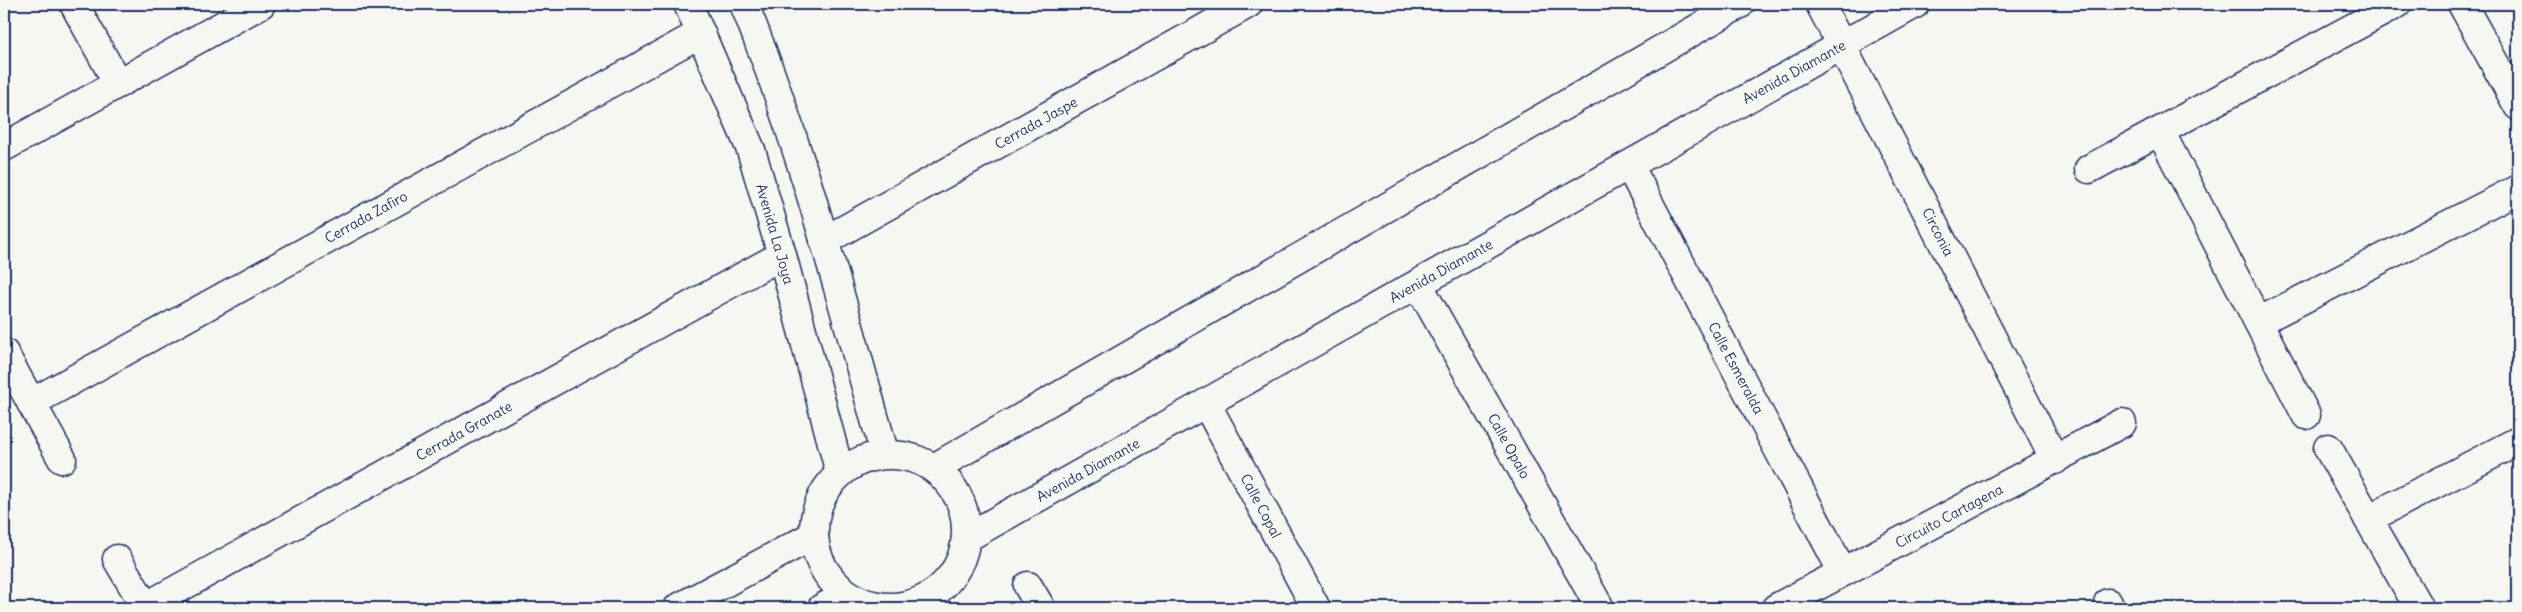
<svg xmlns="http://www.w3.org/2000/svg" width="2522" height="612" viewBox="0 0 2522 612" font-family="Delius,sans-serif">
	<style>
		.lines { fill: none; stroke-linecap: round; stroke-linejoin: round }
		.minor-casing { stroke: #1b2f5e; stroke-width: 31 }
		.tertiary-casing { stroke: #1b2f5e; stroke-width: 31 }
		.primary-casing { stroke: #1b2f5e; stroke-width: 31 }
		.minor { stroke: #f6f6f2; stroke-width: 28 }
		.tertiary { stroke: #f6f6f2; stroke-width: 28 }
		.primary { stroke: #f6f6f2; stroke-width: 28 }
		.labels { text-anchor: middle; dominant-baseline: central; stroke-width: 5; stroke-linejoin: round; paint-order: stroke }
		.street-label { font-size: 14px; fill: #1b2f5e; stroke: #f6f6f2 }
	</style>
	<rect width="100%" height="100%" fill="#f6f6f2"/>
	<filter id="ink" filterUnits="userSpaceOnUse"><feTurbulence type="fractalNoise" baseFrequency=".02" numOctaves="2"/><feDisplacementMap in="SourceGraphic" scale="10" xChannelSelector="R" yChannelSelector="G"/><feConvolveMatrix kernelMatrix="1 2 1 2 8 2 1 2 1" color-interpolation-filters="sRGB"/></filter>
	<g filter="url(#ink)">
		<g class="lines">
			<defs>
				<path id="minor" d="M74 4 118 84
					M1820 4 2055 460
					M2160 131 2306 415
					M4 147 261 4
					M1629 165 1842 571
					M2089 169 2397 4
					M824 241 1248 4
					M1418 284 1600 608
					M2258 322 2518 189
					M4 353 62 459
					M31 403 701 33
					M1206 403 1316 608
					M2328 448 2419 608
					M934 468 1740 4
					M2368 519 2518 441
					M966 538 1915 4
					M117 559 146 608
					M1028 586 1041 608
					M2108 603 2110 608
					M145 607 782 255
					M678 608 814 535
					M822 608 848 594
					M1776 608 2122 423"/>
				<path id="tertiary" d="M688 4 751 150 782 255 840 473
					M744 4C803 149 842 304 885 455
					M814 531a76 76 0 1 1 152 0a76 76 0 1 1-152 0Z"/>
				<path id="primary" d="M2462 4 2518 106"/>
			</defs>
			<use href="#minor" class="minor-casing"/>
			<use href="#tertiary" class="tertiary-casing"/>
			<use href="#primary" class="primary-casing"/>
			<use href="#minor" class="minor"/>
			<use href="#tertiary" class="tertiary"/>
			<use href="#primary" class="primary"/>
		</g>
	</g>
	<g class="labels">
		<g class="street-label">
			<text transform="translate(1794 72) rotate(-29)">Avenida Diamante</text>
			<text transform="translate(1036 123) rotate(-29)">Cerrada Jaspe</text>
			<text transform="translate(366 217) rotate(-29)">Cerrada Zafiro</text>
			<text transform="translate(1938 232) rotate(63)">Circonia</text>
			<text transform="translate(775 234) rotate(74)">Avenida La Joya</text>
			<text transform="translate(1441 271) rotate(-29)">Avenida Diamante</text>
			<text transform="translate(1736 368) rotate(62)">Calle Esmeralda</text>
			<text transform="translate(464 431) rotate(-29)">Cerrada Granate</text>
			<text transform="translate(1509 446) rotate(61)">Calle Opalo</text>
			<text transform="translate(1088 470) rotate(-29)">Avenida Diamante</text>
			<text transform="translate(1261 506) rotate(62)">Calle Copal</text>
			<text transform="translate(1949 516) rotate(-28)">Circuito Cartagena</text>
		</g>
	</g>
	<rect width="2522" height="612" fill="none" stroke="#f6f6f2" stroke-width="20"/>
	<rect x="10" y="10" width="2502" height="592" fill="none" stroke="#1b2f5e" stroke-width="2" filter="url(#ink)"/>
</svg>
